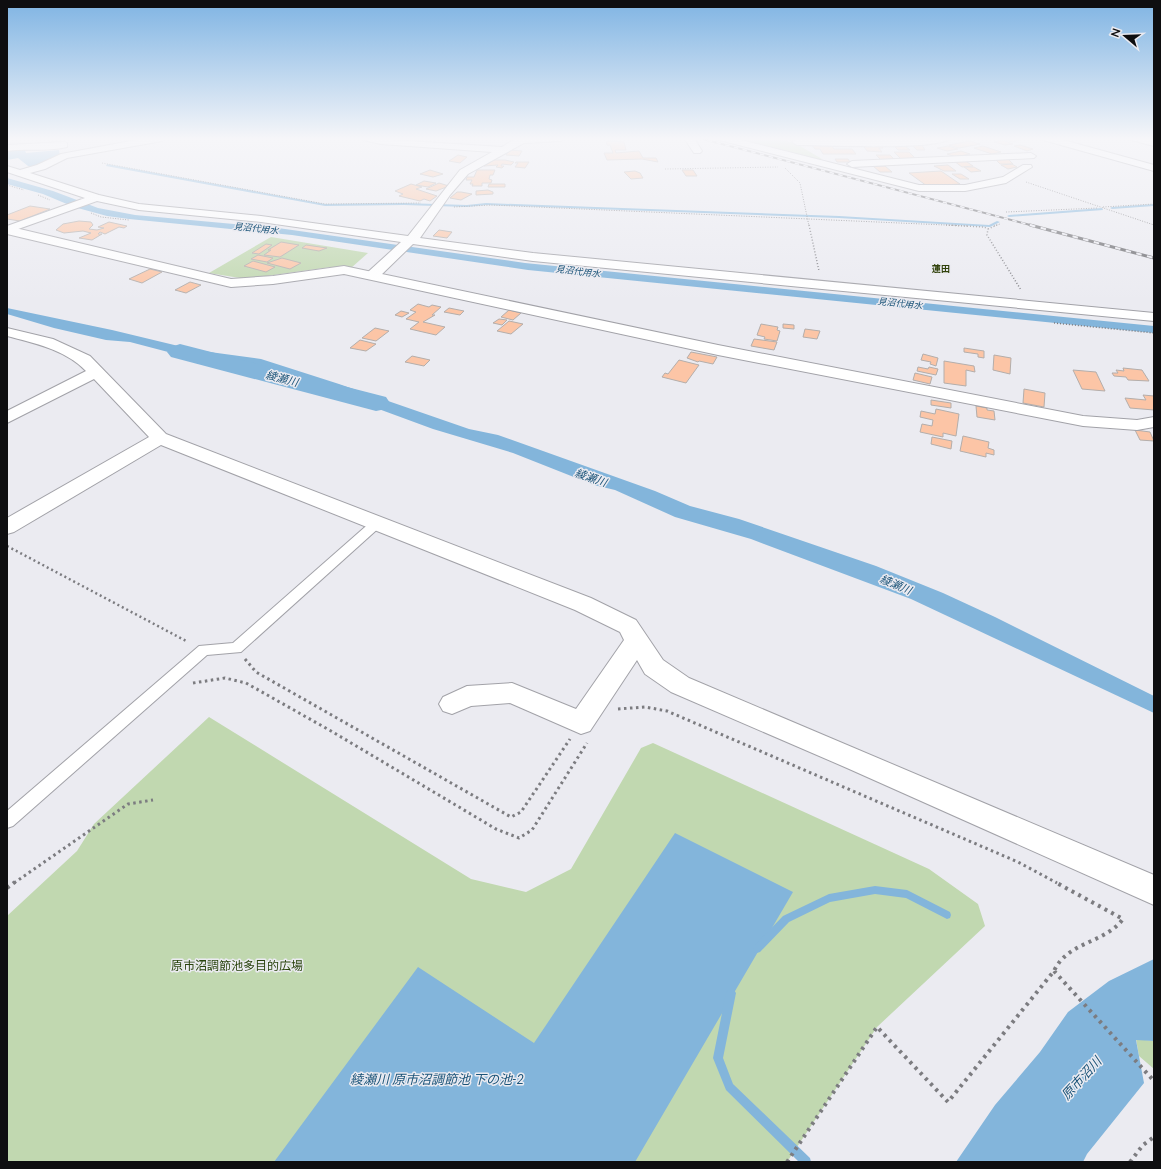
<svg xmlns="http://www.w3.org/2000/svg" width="1161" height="1169" viewBox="0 0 1161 1169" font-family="Lato,'Noto Sans JP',sans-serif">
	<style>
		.green { fill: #c1d8b0 }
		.water { fill: #83b5db }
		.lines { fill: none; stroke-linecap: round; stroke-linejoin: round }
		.stream { fill: #83b5db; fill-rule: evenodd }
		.river { fill: #83b5db; fill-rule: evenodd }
		.building { fill: #fcc5a6; stroke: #b4aeab }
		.lane-casing { stroke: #a2a2a8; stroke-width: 2 }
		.street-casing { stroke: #a2a2a8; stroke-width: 2 }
		.secondary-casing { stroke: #a2a2a8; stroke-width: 2 }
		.path-far4 { stroke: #7c7c80; stroke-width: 1; stroke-dasharray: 1 1.5; stroke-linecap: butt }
		.path-far3 { stroke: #7c7c80; stroke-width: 1.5; stroke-dasharray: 1 2; stroke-linecap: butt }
		.path-far2 { stroke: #7c7c80; stroke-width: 2.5; stroke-dasharray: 2 3; stroke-linecap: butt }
		.path-far1 { stroke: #7c7c80; stroke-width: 3; stroke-dasharray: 2.5 3.5; stroke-linecap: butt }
		.path { stroke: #7c7c80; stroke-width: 4; stroke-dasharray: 3 4.5; stroke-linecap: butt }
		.lane { fill: #fff; fill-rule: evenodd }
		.street { fill: #fff; fill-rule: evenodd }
		.secondary { fill: #fff; fill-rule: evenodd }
		.rail-far1-casing { stroke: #6b6b6f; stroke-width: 2 }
		.rail-casing { stroke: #6b6b6f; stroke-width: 3 }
		.rail-far1 { stroke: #ebebf1; stroke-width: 1.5; stroke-dasharray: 4.5; stroke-linecap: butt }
		.rail { stroke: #ebebf1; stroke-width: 2; stroke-dasharray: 5.5; stroke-linecap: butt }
		.labels { text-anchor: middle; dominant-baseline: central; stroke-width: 3; stroke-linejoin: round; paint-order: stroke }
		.far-water-label { font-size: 9px; font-style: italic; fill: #1b5479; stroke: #ebebf1 }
		.far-neighbourhood-label { font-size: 9px; font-weight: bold; fill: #31420b; stroke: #ebebf1 }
		.water-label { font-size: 11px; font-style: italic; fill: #1b5479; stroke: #ebebf1 }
		.near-park-label { font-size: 12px; fill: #29430d; stroke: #ebebf1 }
		.near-water-label { font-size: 13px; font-style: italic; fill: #1b5479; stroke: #ebebf1 }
	</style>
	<rect width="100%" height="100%" fill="#ebebf1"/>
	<path class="green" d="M725 138H773L795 143 822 159 817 160Z
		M271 237 368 253 351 268 331 267 246 279 209 273Z
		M209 717 471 879 526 892 571 869 641 748 653 743 929 869 978 904 985 926 877 1027 787 1162H7V916L77 851 94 824Z
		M1136 1039 1154 1041V1069L1139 1056Z"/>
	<path class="water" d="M24 148 26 153 59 150 60 156 34 167 28 166 18 158 7 160V152Z
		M7 178 53 191 98 208 135 215 278 228 525 263 1154 326V333L528 270 292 235 129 219 107 216 74 207 43 194 7 184Z
		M7 308 112 330 195 350 261 359 339 384 469 429 498 435 655 491 690 506 739 519 876 566 943 593 995 617 1154 696V713L911 599 751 539 675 517 615 490 594 485 513 453 433 429 308 383 273 374 191 358 130 342 106 340 54 328 7 314Z
		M675 833 793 892 635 1162H274L418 967 534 1043Z
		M1154 959V1041L1136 1040 1144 1083 1087 1154 1083 1162H956L995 1105 1040 1052 1068 1012 1109 981Z"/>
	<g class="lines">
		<path class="stream" d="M107 164 325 204 404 203 467 205 486 203 839 216 989 225 997 221 1000 222 990 227 839 218 486 205 467 207 404 205 325 206 106 166Z
			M1154 204V206L1112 209 1110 208 1112 207Z
			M1102 208 1103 210 1009 217 1007 216 1009 215Z
			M875 886 907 890 950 912 951 915 950 918 947 919 906 898 875 894 830 902 789 922 760 952 757 953 754 952 753 949 754 946 783 916 829 894Z
			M731 988 734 990 736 993 723 1058 733 1084 810 1158 811 1162H799L726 1090 713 1058 726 993 728 990Z"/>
		<path class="river" d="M180 344 386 397 390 403 386 409 376 411 171 357 167 352 171 347Z"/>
	</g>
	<path class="building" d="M1009 138H1020L1024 139 1012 142 1004 139Z
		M1002 140 1013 144 1005 145 994 142Z
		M611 141 624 142 626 150H615L616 153 639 151 643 158H656L658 162 642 159 607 160 604 153H613L610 145H607L606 142Z
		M970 141 980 144 959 148 949 145Z
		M862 144 882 146 883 148H879L882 152 867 151Z
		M812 145H831L834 149H852L856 154H823L820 149H815Z
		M893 145 905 146 910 150H898Z
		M912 145H922L925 150H917Z
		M1020 145 1033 149 1027 151 1014 146Z
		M948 146 958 149 947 151 937 148Z
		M983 146 1001 152 992 154 974 148Z
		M509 150 522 151 519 156 506 155Z
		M961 151 970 154 956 157 947 154Z
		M894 152H909L916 159H901Z
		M458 155 467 157 460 163 449 161Z
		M876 155H890L895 160H881Z
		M1007 158 1013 164H1000L995 159Z
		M835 159H848L850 162H837Z
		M494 160H505L514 162 511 165 502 164 501 166H504L502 168 496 167 498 165 484 166Z
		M964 160 973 166 962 167 954 161Z
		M516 162H529L525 168 515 167 518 163H515Z
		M1012 164 1017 167 1008 169 1001 165Z
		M948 165 956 171H944L934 166Z
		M873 166H885L892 172H880Z
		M964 167H974L981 171 971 172Z
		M430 170 443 174 433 177 420 174Z
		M477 170H495L493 175H490L489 179 492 180 491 183H482V186H472L473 184H470L472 180H466L467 177H474Z
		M682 170H693L697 176H686Z
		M635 171 640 173 643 178 631 179 624 172Z
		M941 171 960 184 927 186 909 173Z
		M952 174H961L969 179H960Z
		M424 181 436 183 428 187 416 185Z
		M439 183 449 186 436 191 426 189Z
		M411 184 422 187 416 189 437 196 430 201 424 199 420 201 399 196 403 194 395 191Z
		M489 184H505V187H488Z
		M488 190 493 192V194L476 195V191Z
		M457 192H461L472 194 461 200 450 198Z
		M30 206 50 209 20 221 7 219V215Z
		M79 221 91 222 93 225 89 229 97 230 104 228 98 227 109 222 127 226 124 228 119 227 105 234 100 232 98 234H102L92 240 79 238 91 233 83 231 64 233 56 230 63 224Z
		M439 230 452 232 447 238 433 236Z
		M281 242 299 245 280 257 264 255 271 250H268Z
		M266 244 272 245 259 254 252 253Z
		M306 245 327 248 319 251 302 248Z
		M258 255 273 258 267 262 251 259Z
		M282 258 301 263 290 269 267 263Z
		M253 261 275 267 266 272 244 266Z
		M150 269 162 272 142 283 129 279Z
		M190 282 201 285 186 293 175 290Z
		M418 304 429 307 432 305 441 307 432 315H435L423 322 445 327 436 335 410 329 419 322 406 319 416 312 410 310Z
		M449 308 464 311 460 315 444 312Z
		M509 310 521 313 513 320 501 317Z
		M401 311 409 313 402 317 395 315Z
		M499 319 507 320 502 325 493 323Z
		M509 321 523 324 511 334 497 331Z
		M761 324 778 327 777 330 780 331 777 341 764 339 765 337 757 335Z
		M783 324 794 325V329L783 328Z
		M375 328 389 331 376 341 362 338Z
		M805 329 820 331 817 339 803 337Z
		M754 339 777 342 774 350 751 346Z
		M360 340 376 344 366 351 350 348Z
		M964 348 984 351V358L978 357V354L964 352Z
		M691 352 717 357 713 364 699 361 698 362 687 358Z
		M923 354 938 358 936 366 930 364 931 362 921 360Z
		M994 355 1011 358 1010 374 993 370Z
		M412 356 430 360 424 366 405 362Z
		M679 360 699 365 686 383 662 377 665 373 668 374Z
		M944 361 974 366 975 372 966 370V386L944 383Z
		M918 367 928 369 929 367 938 369 936 375 917 371Z
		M1123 368 1142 370 1149 381 1128 380 1126 377 1114 376 1112 373H1118L1116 370 1124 371Z
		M1073 370 1096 372 1105 391 1082 389Z
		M915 373 932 377 930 384 913 380Z
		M1024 389 1045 393 1044 407 1023 403Z
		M1143 395 1154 396V410L1130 408 1125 398 1146 400Z
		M931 400 951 403V408L931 405Z
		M976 406 987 408V410L994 411 995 420 977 417Z
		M936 409 959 414 956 436 943 433V437L920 432 922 424 932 426 933 420 920 417 921 411 935 414Z
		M1135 430 1150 432 1154 441 1140 440Z
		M963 436 989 442 988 448 994 450V455L986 453V457L960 451Z
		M932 437 952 441 951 449 931 444Z"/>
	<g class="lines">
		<defs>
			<path id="lane" d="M377 519 383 523 381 526 241 652 207 655 13 826 7 828V811L199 646 233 643 373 520Z"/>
			<path id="street" d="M147 138H167L162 141 67 158 45 169 30 173 99 195 139 204 261 216 408 236 460 170 492 152 381 144 363 140 361 138 502 147 516 138H566L561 141 524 143 468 174 450 195 420 238 533 253 1154 313V321L533 261 413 244 378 278H368L366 275 368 272 401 242 261 222 139 210 97 201 7 233V226L85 198 7 172V166L20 170 37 165 61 154Z
				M684 138H694L702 151 700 153H694Z
				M717 138H733L919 185H965L1003 177 1023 165H1031L1032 167 1006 183 965 191H919L719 140Z
				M929 138H951C938 151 821 145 797 145L792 142 797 139 916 140Z
				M1041 138H1056L1154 165V171L1043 140Z
				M1129 138H1145L1154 140V146L1131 140Z
				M64 142 67 143V147C47 152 27 148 7 151V145Z
				M1031 153 1036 156 1034 158 852 167 847 164 852 161Z
				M7 328 53 339 90 356 166 434 591 598 636 620 663 660 689 678 1154 875V905L847 768 671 692 645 674 637 660 590 731 581 734 510 703 471 706 452 714 443 711 439 704 443 697 467 686 512 683 576 709 624 640 620 632 575 610 161 445 14 532 7 534V518L149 437 94 379 7 423V411L86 371C66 350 34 343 7 336Z"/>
			<path id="secondary" d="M7 226 231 279 273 276 344 266 718 345 1083 416 1137 420 1154 417V427L1137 430 1083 426 718 355 344 274 273 284 231 287 7 234Z"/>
		</defs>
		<use href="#lane" class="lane-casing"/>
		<use href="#street" class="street-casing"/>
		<use href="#secondary" class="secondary-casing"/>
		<path class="path-far4" d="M102 163 325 204 421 203
			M785 168 800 183 809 226
			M665 169 778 167
			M1026 182 1154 225
			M7 185 24 190
			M38 195 50 200
			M454 207 491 205 968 226
			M1103 207 1154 204
			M1006 212 1098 208
			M91 213 101 217 129 220
			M994 226 1000 224"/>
		<path class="path-far3" d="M809 225 819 271
			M946 225 984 227 988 229 987 235 1021 290
			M988 229 997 225
			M1054 323 1154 333"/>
		<path class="path-far2" d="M7 546 188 642"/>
		<path class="path-far1" d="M245 659 256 672 511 817 521 812 570 739
			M193 683 225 678 246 683 331 731 496 829 519 838 532 830 587 743
			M618 709 645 707 667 711 1018 862 1057 883
			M14 883 128 804 153 800"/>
		<path class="path" d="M7 888 15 882
			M1054 971 1154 1081
			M787 1162 877 1027 948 1102 1054 971C1068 941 1104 944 1123 919L1055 882
			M1130 1162 1143 1145 1154 1137"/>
		<use href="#lane" class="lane"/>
		<use href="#street" class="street"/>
		<use href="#secondary" class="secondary"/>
		<defs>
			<path id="rail-far1" d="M699 138 1034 226"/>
			<path id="rail" d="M1030 225 1154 258"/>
		</defs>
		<use href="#rail-far1" class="rail-far1-casing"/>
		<use href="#rail" class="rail-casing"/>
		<use href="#rail-far1" class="rail-far1"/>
		<use href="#rail" class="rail"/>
	</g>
	<linearGradient id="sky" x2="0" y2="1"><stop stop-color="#7fb4e3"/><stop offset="0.46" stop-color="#f6f6f9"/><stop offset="1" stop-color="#f6f6f9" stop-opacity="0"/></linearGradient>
	<rect width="1161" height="302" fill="url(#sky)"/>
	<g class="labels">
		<g class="far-water-label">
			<text transform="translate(256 228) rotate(6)">見沼代用水</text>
			<text transform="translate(578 271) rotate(7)">見沼代用水</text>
			<text transform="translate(900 303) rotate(6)">見沼代用水</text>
		</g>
		<g class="far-neighbourhood-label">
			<text x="941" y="268">蓮田</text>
		</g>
		<g class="water-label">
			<text transform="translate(282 378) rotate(14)">綾瀬川</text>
			<text transform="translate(591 477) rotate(19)">綾瀬川</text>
			<text transform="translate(896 584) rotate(23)">綾瀬川</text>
		</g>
		<g class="near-park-label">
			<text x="237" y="965">原市沼調節池多目的広場</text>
		</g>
		<g class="near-water-label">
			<text transform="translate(1081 1078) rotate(-48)">原市沼川</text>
			<text x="437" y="1079">綾瀬川 原市沼調節池 下の池-2</text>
		</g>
	</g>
	<rect width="1161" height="1169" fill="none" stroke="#0e0e10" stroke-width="16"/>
	<g transform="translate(1125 36) rotate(289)" stroke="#ebebf1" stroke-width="3" paint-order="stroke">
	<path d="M0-3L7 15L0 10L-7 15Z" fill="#0e0e10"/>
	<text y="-6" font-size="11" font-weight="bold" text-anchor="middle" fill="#0e0e10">N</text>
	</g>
</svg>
